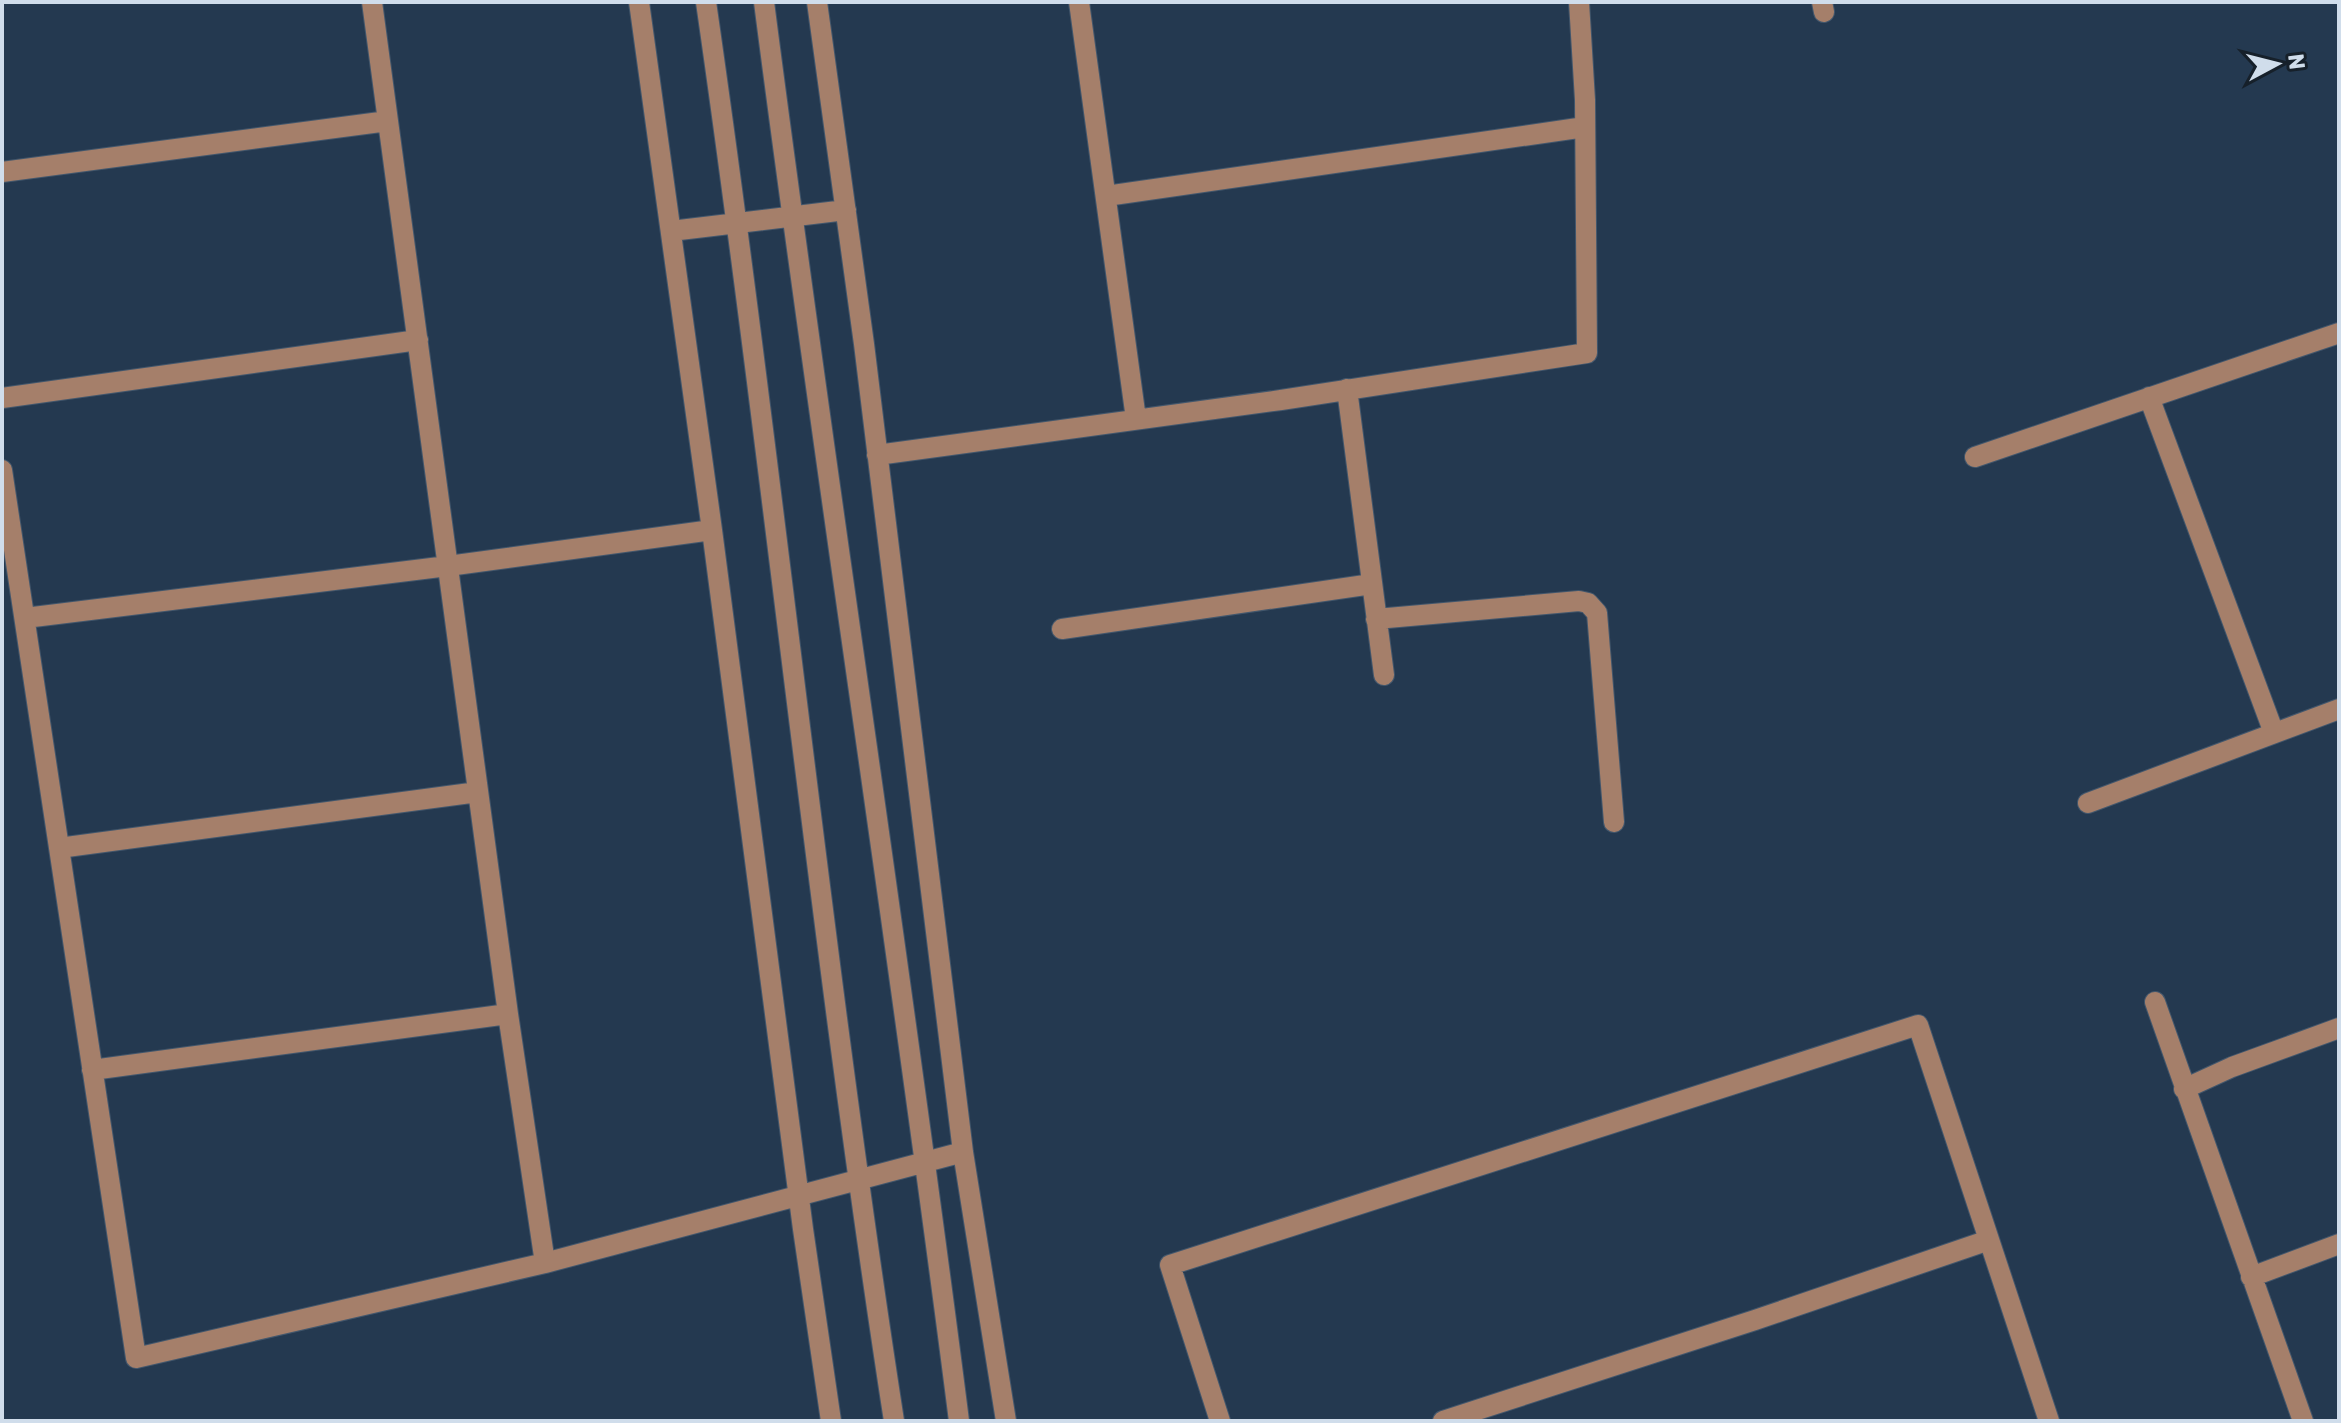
<svg xmlns="http://www.w3.org/2000/svg" width="2341" height="1423" viewBox="0 0 2341 1423" font-family="Rubik,sans-serif">
	<style>
		.lines { fill: none; stroke-linecap: round; stroke-linejoin: round }
		.minor-casing { stroke: #43576c; stroke-width: 22 }
		.minor { stroke: #a57f6a; stroke-width: 20 }
	</style>
	<rect width="100%" height="100%" fill="#243950"/>
	<g class="lines">
		<defs>
			<path id="minor" d="M372 2 508 1014 545 1263
				M639 2 712 530 803 1229 831 1421
				M706 2C774 474 821 950 894 1421
				M764 2C825 476 899 947 959 1421
				M817 2 864 344 963 1152 1006 1421
				M1079 2 1136 419
				M1822 2 1824 12
				M2 172 388 121
				M1106 196 1585 127
				M671 231 846 210
				M1347 389 1384 675
				M2149 397 2274 733
				M2 398 418 340
				M877 455 1281 400 1587 353 1585 100 1579 2
				M1975 457 2339 333
				M2 470 136 1358 545 1263 963 1152
				M25 618 448 566 712 530
				M1376 619 1579 601 1588 603 1597 613 1614 822
				M1062 629 1372 584
				M2088 803 2339 709
				M59 848 478 792
				M2155 1002 2303 1421
				M92 1070 508 1014
				M2184 1089 2232 1067 2339 1028
				M2251 1277 2339 1244
				M1220 1421 1170 1265 1918 1025 2049 1421
				M1443 1421 1755 1320 1989 1240"/>
		</defs>
		<use href="#minor" class="minor-casing"/>
		<use href="#minor" class="minor"/>
	</g>
	<rect width="2341" height="1423" fill="none" stroke="#d0ddeb" stroke-width="8"/>
	<g transform="translate(2277 64) rotate(83)" stroke="#16202a" stroke-width="6" paint-order="stroke">
	<path d="M0-6L14 30L0 20L-14 30Z" fill="#d0ddeb"/>
	<text y="-12" font-size="22" font-weight="bold" text-anchor="middle" fill="#d0ddeb">N</text>
	</g>
</svg>
